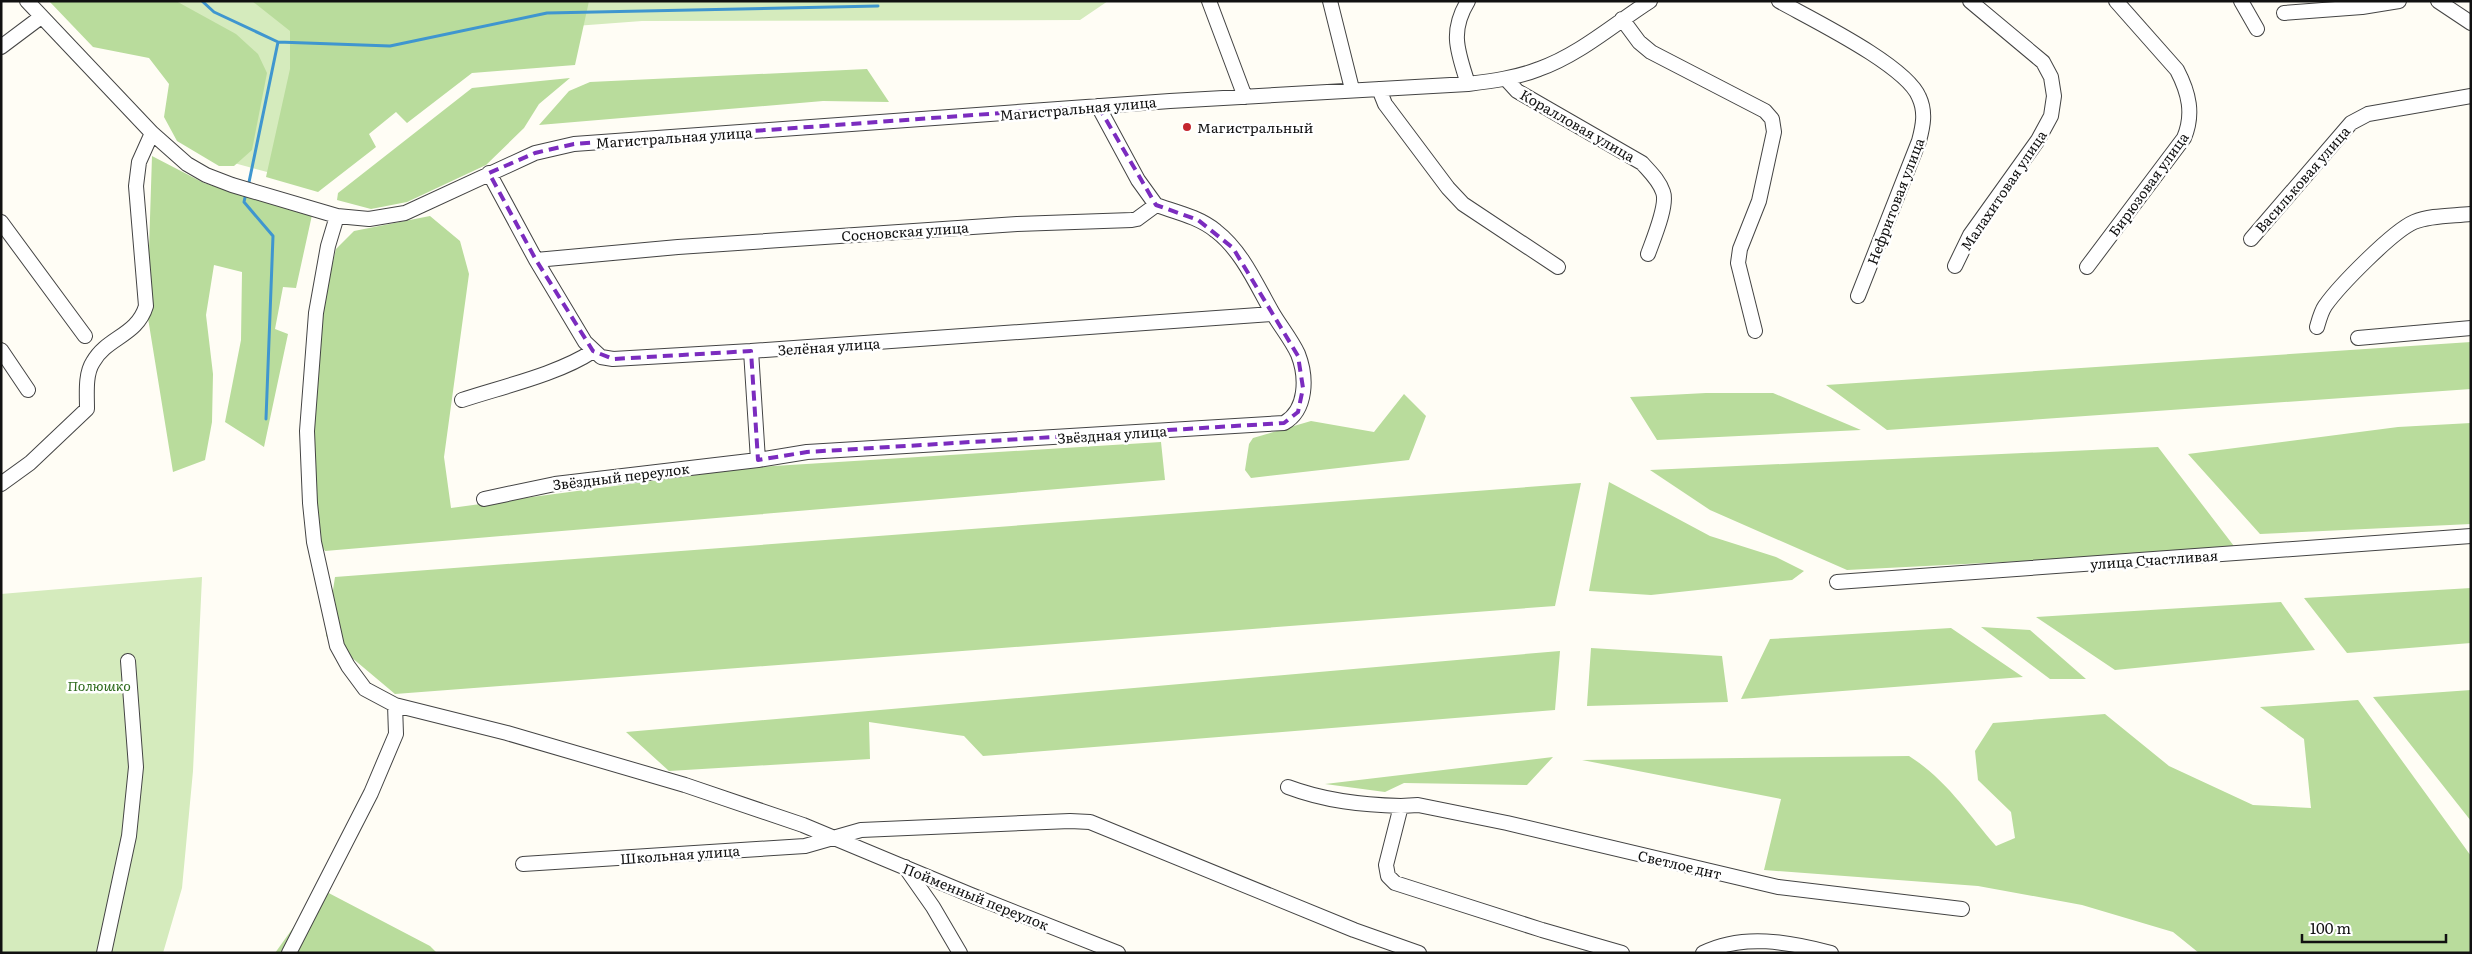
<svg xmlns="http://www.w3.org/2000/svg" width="2472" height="954" viewBox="0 0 2472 954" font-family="Literata,serif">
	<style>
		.green { fill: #d5ebbd }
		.forest { fill: #b9dc9c }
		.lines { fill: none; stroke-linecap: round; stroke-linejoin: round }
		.stream { stroke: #3f96cf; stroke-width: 3 }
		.minor-casing { stroke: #444; stroke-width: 16 }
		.minor { stroke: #fff; stroke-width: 14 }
		.marked { fill: none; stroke: #7b2cbf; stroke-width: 4; stroke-dasharray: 10 6; stroke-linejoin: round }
		.poi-dot { fill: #c4262e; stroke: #fff; stroke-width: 2 }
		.labels { text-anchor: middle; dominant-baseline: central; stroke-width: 5; stroke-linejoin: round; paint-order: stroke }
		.street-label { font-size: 14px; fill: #111; stroke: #fff }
		.poi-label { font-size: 14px; fill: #111; stroke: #fff; text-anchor: start }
		.park-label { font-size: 14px; font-style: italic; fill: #2f6b1f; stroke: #fff }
	</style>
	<rect width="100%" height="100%" fill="#fffdf5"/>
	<path class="green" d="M132 1H1108L1080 20 642 21 496 32 282 176 223 160Z
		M202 577 193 771 182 888 163 953H1V594Z"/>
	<path class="forest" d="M49 1H176L236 34 258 54 267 73 252 150 234 166H219L177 141 164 117 169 84 149 58 93 47Z
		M252 1H589L575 65 472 73 407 123 396 112 369 134 376 147 318 192 266 177 290 69V31Z
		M867 69 889 102 823 101 539 125 569 91 590 82Z
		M570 78 539 104 524 128 486 165 407 202 371 209 337 200 338 193 472 88Z
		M152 156 204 183 312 215 296 288 283 287 275 329 288 334 264 447 225 422 241 340 242 272 214 265 206 315 213 374 212 422 205 460 173 472 147 312Z
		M430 216 460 241 469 274 444 457 451 508 756 467 1161 442 1165 480 325 551 314 535 313 416 322 307 336 249 354 231Z
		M2471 342V389L1887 430 1826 385Z
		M1706 393H1773L1861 430 1657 440 1630 397Z
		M1404 394 1426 416 1409 460 1251 478 1245 470 1249 444 1253 438 1311 421 1374 432Z
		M2471 423V524L2260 534 2188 454 2398 427Z
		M2158 447 2237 550 1847 570 1710 510 1650 470Z
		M1609 482 1710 536 1776 557 1804 571 1792 580 1651 595 1589 591Z
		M1581 483 1555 606 395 694 326 636 335 577Z
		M2471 588V643L2347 653 2304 598Z
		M2281 602 2315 650 2115 670 2036 617Z
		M1981 627 2030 630 2086 679H2050Z
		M1951 628 2023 677 1741 699 1770 639Z
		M1591 648 1722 656 1728 702 1587 706Z
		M1560 651 1555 710 983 756 964 736 869 722 870 759 669 771 626 732Z
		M2471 690V821L2373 697Z
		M2358 700 2471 856V953H2199L2173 932 2082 905 1978 886 1764 870 1781 799 1582 760 1909 756C1946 779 1968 814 1996 846L2015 838 2011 812 1978 780 1975 751 1993 723 2105 714 2169 766 2253 805 2311 808 2304 739 2260 707Z
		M1553 757 1527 785 1404 783 1385 792 1325 784Z
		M321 889 430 946 437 953H275Z"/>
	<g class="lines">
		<path class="stream" d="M202 1 214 12 278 42 248 187
			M278 42 390 46 547 13 878 6
			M246 193 244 202 273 236 266 419"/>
		<defs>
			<path id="minor" d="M27 1 152 133 187 164 206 175 232 185 337 216 369 219 405 213 535 153 574 144 1170 101 1468 84C1492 81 1516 78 1539 69 1579 55 1614 24 1650 1
				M1209 1 1245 97
				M1330 1 1352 89
				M1468 1C1449 32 1458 52 1468 84
				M1779 1C1811 19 1906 65 1919 97 1926 112 1923 126 1919 141L1858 296
				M2241 1 2257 29
				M2438 1 2471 23
				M2284 13 2362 7 2399 1
				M1622 19 1639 42 1651 52 1765 111 1772 119 1774 132 1759 201 1740 249 1738 263 1755 331
				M1 47 41 17
				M1506 79 1517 91 1642 163C1650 172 1659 180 1663 192 1668 205 1653 240 1648 254
				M1379 89 1385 104 1448 188 1463 204 1558 267
				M489 173 536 260 585 342 601 357 613 359 751 351 1273 314
				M337 216 328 246 316 313 307 431 310 503 314 542 337 646 348 666 365 689 395 705 507 733 685 785 803 825 971 895 1118 953
				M1 222 85 336
				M2251 239 2351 123 2368 114 2471 96
				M536 260 678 247 1017 224 1132 220 1137 219 1156 205 1138 180 1098 106
				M1955 266 1970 235 2038 140 2051 116 2054 96 2051 77 2043 62 1970 1
				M2087 267 2184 138C2194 114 2189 93 2177 70L2116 1
				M2317 327C2319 320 2321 312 2325 306 2339 286 2393 231 2414 222 2431 215 2452 216 2471 214
				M2358 338 2471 328
				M1 350 28 390
				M751 351 758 460 807 452 1284 423C1307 410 1307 377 1298 354 1291 339 1280 326 1272 312 1256 284 1242 251 1216 231 1199 217 1176 212 1156 205
				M462 400C501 387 559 374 593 351
				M1 484 30 463 87 409C87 394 85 374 93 362 107 337 137 336 146 306L136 186 139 162 152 133
				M484 499 555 484 758 460
				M1837 582 2471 536
				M1288 787C1325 801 1362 805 1401 806L1386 865 1388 876 1395 883 1542 930 1622 953
				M1401 806 1418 805 1507 823 1778 887 1962 909
				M523 864 805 846 861 830 1070 821 1090 822 1354 930 1419 953
				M905 867 933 907 960 953
				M104 953 129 836 136 767 128 661
				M289 953 371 793 396 734 395 705
				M1703 953C1743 933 1789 942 1831 953"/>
		</defs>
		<use href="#minor" class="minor-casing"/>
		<use href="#minor" class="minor"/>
	</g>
	<path class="marked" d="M1098 106 1156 205 1198 220 1233 248 1298 356 1303 388 1298 412 1284 423 807 452 758 460 751 351 613 359 593 351 536 260 489 173 535 153 574 144Z"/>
	<circle class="poi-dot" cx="1187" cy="127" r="5"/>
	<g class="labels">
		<g class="street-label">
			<text transform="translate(1078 108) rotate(-5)">Магистральная улица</text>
			<text transform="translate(1578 125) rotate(30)">Коралловая улица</text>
			<text transform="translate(674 137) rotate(-4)">Магистральная улица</text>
			<text transform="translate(2302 179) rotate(-49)">Васильковая улица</text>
			<text transform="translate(2148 184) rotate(-54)">Бирюзовая улица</text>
			<text transform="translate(2003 190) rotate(-56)">Малахитовая улица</text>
			<text transform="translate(1895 201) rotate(-69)">Нефритовая улица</text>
			<text transform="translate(905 231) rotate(-4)">Сосновская улица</text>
			<text transform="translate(829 346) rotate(-4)">Зелёная улица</text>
			<text transform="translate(1112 434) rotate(-4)">Звёздная улица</text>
			<text transform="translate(621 476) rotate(-7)">Звёздный переулок</text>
			<text transform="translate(2154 559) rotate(-4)">улица Счастливая</text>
			<text transform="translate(680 854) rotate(-4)">Школьная улица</text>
			<text transform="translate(1680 864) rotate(13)">Светлое днт</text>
			<text transform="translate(976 896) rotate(22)">Пойменный переулок</text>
		</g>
		<g class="poi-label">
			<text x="1197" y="127">Магистральный</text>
		</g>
		<g class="park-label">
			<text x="99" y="685">Полюшко</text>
		</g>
	</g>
	<rect width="2472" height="954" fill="none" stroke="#111111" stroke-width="5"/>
	<path d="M2302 934v8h144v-8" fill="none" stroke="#111111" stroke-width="2.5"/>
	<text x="2310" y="934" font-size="15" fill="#111111" stroke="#ffffff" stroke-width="4" paint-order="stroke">100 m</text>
</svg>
